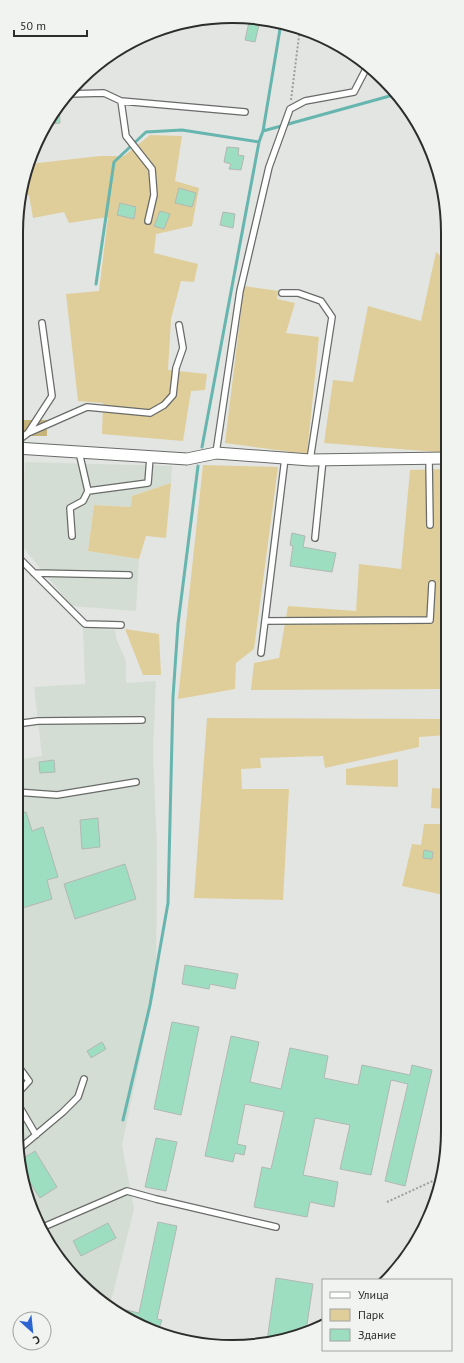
<svg xmlns="http://www.w3.org/2000/svg" width="464" height="1363" viewBox="0 0 464 1363" font-family="'PT Sans',sans-serif">
	<style>
		.built { fill: #d4ddd3 }
		.green { fill: #e0ce9a }
		.forest { fill: #c7b47b }
		.lines { fill: none; stroke-linecap: round; stroke-linejoin: round }
		.stream { stroke: #67b5af; stroke-width: 3 }
		.building { fill: #9ddec1; stroke: #b2b7b4 }
		.service-casing { stroke: #686b68; stroke-width: 8 }
		.minor-casing { stroke: #686b68; stroke-width: 13 }
		.path { stroke: #9c9e9b; stroke-width: 2; stroke-dasharray: 2 2; stroke-linecap: butt }
		.service { stroke: #fff; stroke-width: 5.5 }
		.minor { stroke: #fff; stroke-width: 11 }
		.rim { fill: none; stroke: #2d2e2c; stroke-width: 2 }
	</style>
	<rect width="100%" height="100%" fill="#e2e5e2"/>
	<path class="built" d="M25 462 172 466 171 483 132 496V507L94 505 88 551 139 559 136 611 72 606 21 545Z
		M83 628 115 630 117 641 126 661V683L156 681 153 752 157 847 156 983 122 1145 134 1209 110 1305 70 1274 32 1213 16 1131V760L42 756 34 687 85 684Z"/>
	<path class="green" d="M150 135 182 136 175 181 199 188 192 226 156 234 154 253 198 264 194 282 181 281 171 319 168 370 207 374 205 390 191 391 183 441 102 434 103 403 78 401 66 294 99 291 108 217 69 223 64 212 33 218 29 195H21L23 176 29 164 100 156H124Z
		M436 252 446 261 447 452H437L324 443 333 380 353 382 368 306 421 321Z
		M244 286 279 291 277 299 295 303 286 333 319 337 307 454 225 443Z
		M203 465 278 467 254 649 236 663 235 689 178 699Z
		M447 469V689L251 690 254 663 279 658 288 606 356 611 359 564 401 569 410 470Z
		M171 483 166 538 146 536 139 559 88 551 94 505 131 507 132 496Z
		M125 629 159 634 161 675H143Z
		M207 718 447 719V735L419 737V747L325 768 323 756 260 758 261 768 241 769 242 789H289L283 900 194 898Z
		M398 759V787L346 785V769Z
		M432 788 447 789V809L431 808Z
		M424 824H447L448 878 444 895 402 886 412 844 421 845Z"/>
	<path class="forest" d="M16 420H47V436H16Z"/>
	<g class="lines">
		<path class="stream" d="M263 131 397 94
			M96 284 114 162 146 132 182 130 259 142
			M202 447 259 142 263 131 281 23
			M123 1120 150 1005 168 903 173 697 178 624 198 466"/>
	</g>
	<path class="building" d="M249 22 259 25 255 42 245 40Z
		M59 104 60 123 49 124Z
		M227 147 239 148 238 155 244 156 241 170 229 169 231 164 224 162Z
		M179 188 196 193 192 207 175 203Z
		M120 203 136 207 134 219 117 215Z
		M160 211 170 214 164 229 154 226Z
		M223 212 235 214 233 228 220 225Z
		M292 533 305 536 303 547 336 553 332 572 290 566 293 546 290 545Z
		M54 760 55 772 40 773 39 762Z
		M26 812 32 831 43 827 58 877 47 880 52 899 16 910V815Z
		M98 818 100 847 82 849 80 820Z
		M424 850 433 852 432 859 423 858Z
		M125 864 136 899 75 919 64 884Z
		M185 965 238 974 235 989 210 984 209 989 182 984Z
		M172 1022 199 1027 181 1115 154 1109Z
		M231 1036 259 1042 250 1082 281 1089 290 1048 328 1056 324 1078 358 1085 362 1065 410 1075 412 1065 432 1070 405 1186 385 1181 408 1084 391 1080 371 1175 340 1169 350 1125 315 1118 303 1175 338 1182 334 1207 310 1202 307 1217 254 1207 262 1167 271 1169 284 1112 245 1104 237 1144 246 1146 244 1155 235 1153 233 1162 205 1156Z
		M102 1042 106 1049 91 1058 87 1051Z
		M156 1138 177 1142 166 1191 145 1187Z
		M35 1151 57 1187 40 1198 24 1173 22 1159Z
		M158 1222 177 1226 157 1319 162 1320 158 1331 136 1325 125 1316 126 1310 139 1313Z
		M108 1223 116 1238 81 1256 73 1241Z
		M276 1278 313 1284 306 1331 288 1340 267 1341Z"/>
	<g class="lines">
		<defs>
			<path id="service" d="M68 94 104 93 121 101 245 112
				M121 101 126 136 152 169 154 195 148 221
				M282 293H298L321 301 332 317 310 460
				M28 433 87 407 150 413 164 405 173 395 176 368 183 348 179 325
				M16 442 28 433 52 396 42 323
				M79 452 88 491 148 483 150 457
				M216 453 240 291 269 167 290 109 305 101 354 92 367 67
				M429 458 430 525
				M72 536 70 508 83 501 88 491
				M315 538 323 459
				M16 555 85 624 121 625
				M34 573 129 575
				M265 621 430 620 432 584
				M261 653 285 458
				M16 724 38 721 142 720
				M16 792 57 795 136 782
				M16 1063 29 1081 17 1094 19 1106 36 1135
				M19 1149 63 1112 78 1097 84 1079
				M41 1228 127 1191 156 1199 276 1227"/>
			<path id="minor" d="M16 448 187 459 216 453 310 460 447 458"/>
		</defs>
		<use href="#service" class="service-casing"/>
		<use href="#minor" class="minor-casing"/>
		<path class="path" d="M291 100 300 28
			M387 1202 435 1180H442"/>
		<use href="#service" class="service"/>
		<use href="#minor" class="minor"/>
	</g>
	<path d="M0 0H464V1363H0ZM232 23H232A209 209 0 0 1 441 232V1131A209 209 0 0 1 232 1340H232A209 209 0 0 1 23 1131V232A209 209 0 0 1 232 23Z" fill="#f0f3ef" fill-rule="evenodd"/>
	<path class="rim" d="M232 23H232A209 209 0 0 1 441 232V1131A209 209 0 0 1 232 1340H232A209 209 0 0 1 23 1131V232A209 209 0 0 1 232 23Z"/>
	<rect x="322" y="1279" width="130" height="72" fill="#f0f3ef" stroke="#a2a4a1"/>
	<rect x="330" y="1292" width="20" height="6" fill="#ffffff" stroke="#a2a4a1"/>
	<text x="358" y="1299" font-size="12" fill="#2d2e2c">Улица</text>
	<rect x="330" y="1309" width="20" height="12" fill="#e0ce9a" stroke="#a2a4a1"/>
	<text x="358" y="1319" font-size="12" fill="#2d2e2c">Парк</text>
	<rect x="330" y="1329" width="20" height="12" fill="#9ddec1" stroke="#a2a4a1"/>
	<text x="358" y="1339" font-size="12" fill="#2d2e2c">Здание</text>
	<g transform="translate(32 1331) rotate(153)"><circle r="19" fill="#f0f3ef" stroke="#a2a4a1"/>
	<path d="M0-3L7 15L0 10L-7 15Z" fill="#2c64d2"/>
	<text y="-6" font-size="11" font-weight="bold" text-anchor="middle" fill="#2d2e2c">С</text>
	</g>
	<path d="M14 30v6h73v-6" fill="none" stroke="#2d2e2c" stroke-width="2"/>
	<text x="20" y="30" font-size="12" fill="#2d2e2c" stroke="#f0f3ef" stroke-width="3" paint-order="stroke">50 m</text>
</svg>
